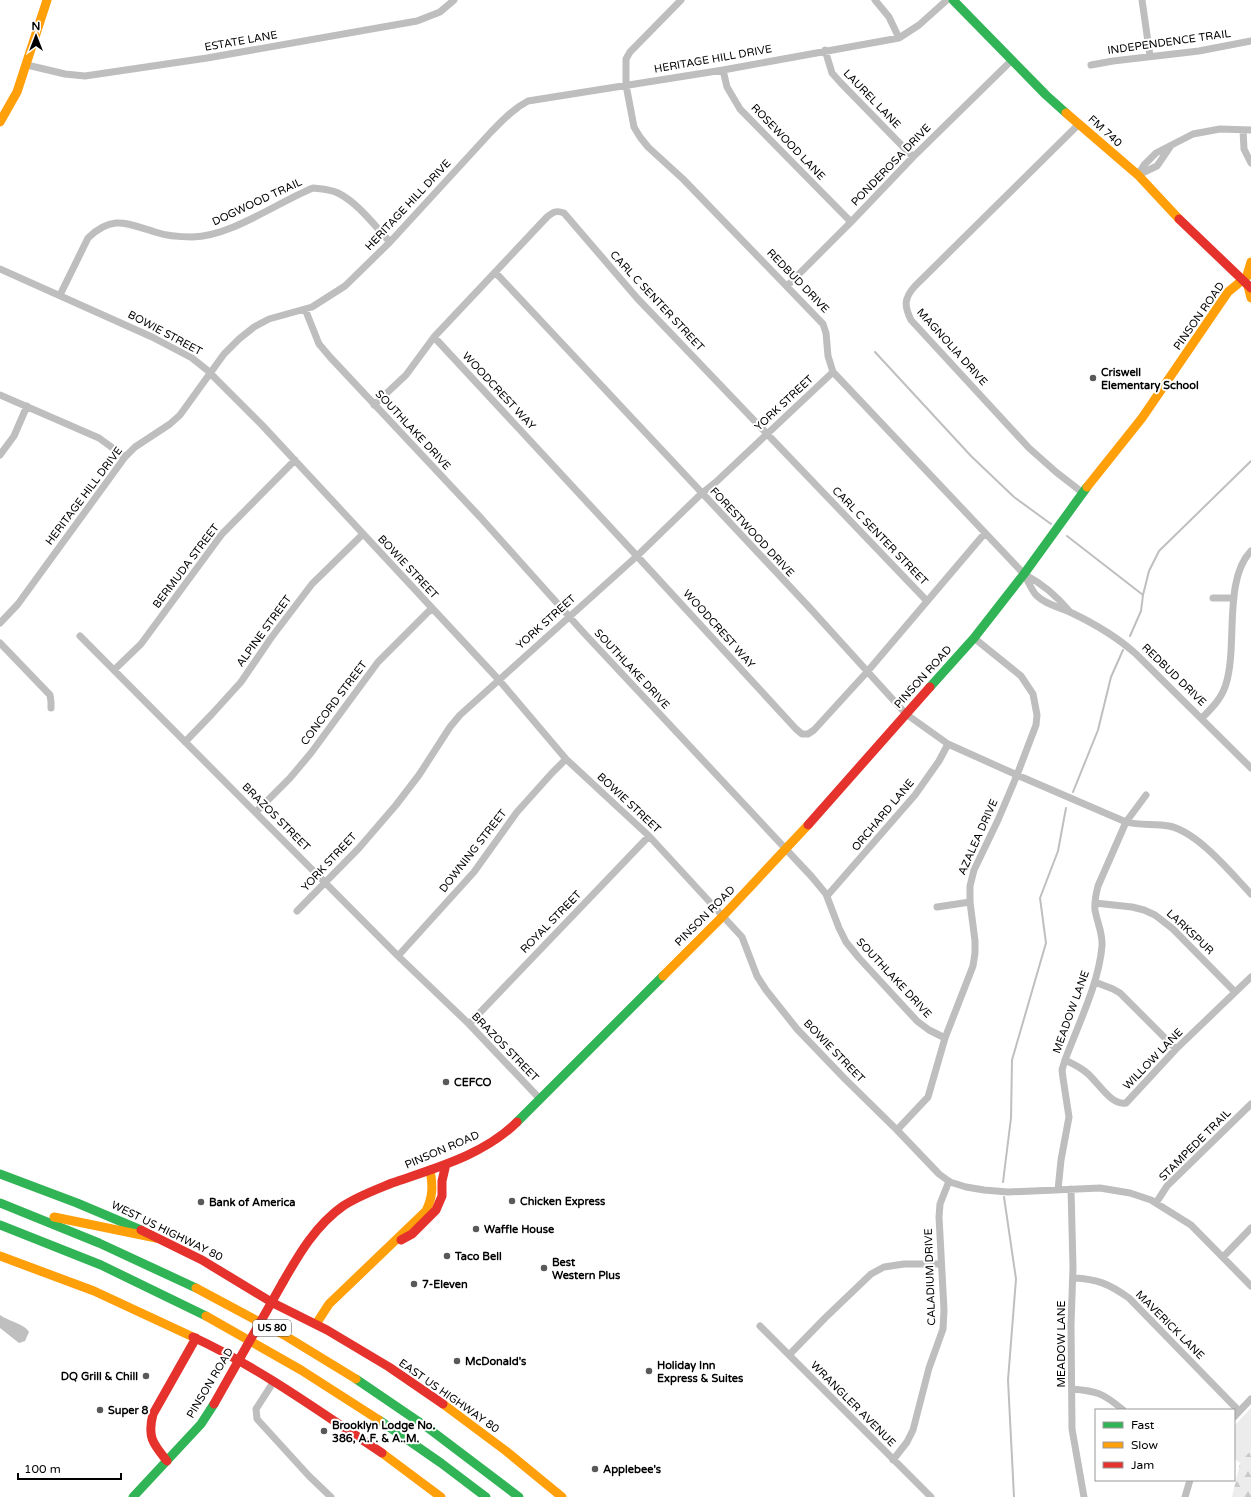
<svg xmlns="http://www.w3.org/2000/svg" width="1251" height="1497" viewBox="0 0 1251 1497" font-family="'Varela Round',sans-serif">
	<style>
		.green { fill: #ececec }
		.forest { fill: url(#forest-firs) }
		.water { fill: #bfbfbf }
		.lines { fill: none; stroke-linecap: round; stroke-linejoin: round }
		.stream { stroke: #bfbfbf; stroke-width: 2 }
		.street { stroke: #bebebe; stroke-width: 7 }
		.fast { stroke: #30b455; stroke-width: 9 }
		.slow { stroke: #ff9f0a; stroke-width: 9 }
		.jam { stroke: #e5322d; stroke-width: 9 }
		.jam-bridge { stroke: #e5322d; stroke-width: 9 }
		.poi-dot { fill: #595959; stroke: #fff; stroke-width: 1.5 }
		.labels { text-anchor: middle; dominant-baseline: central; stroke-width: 4; stroke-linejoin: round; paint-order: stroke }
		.shield { fill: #fff; stroke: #4c4c4c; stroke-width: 1 }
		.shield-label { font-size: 10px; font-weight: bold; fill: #000 }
		.street-label { font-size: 11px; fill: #000; stroke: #fff }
		.poi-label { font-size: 11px; font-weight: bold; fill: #000; stroke: #fff; text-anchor: start }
	</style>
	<defs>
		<pattern id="forest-firs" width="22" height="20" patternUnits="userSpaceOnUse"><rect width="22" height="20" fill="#ececec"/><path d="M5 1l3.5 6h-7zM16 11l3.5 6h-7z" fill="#c9c9c9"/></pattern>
	</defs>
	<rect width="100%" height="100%" fill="#fff"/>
	<path class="green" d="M1251 1408V1450L1240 1463 1234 1458V1426Z"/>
	<path class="forest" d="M1251 1450V1497H1232L1240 1463Z"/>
	<path class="water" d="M0 1315C8 1321 25 1324 29 1332L25 1341 19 1343 0 1328Z"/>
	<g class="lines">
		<path class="stream" d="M875 352 971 456 1014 497 1051 524
			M1067 536 1143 595
			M1130 636 1141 611 1143 595 1149 571 1159 551 1251 461
			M1073 792 1098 730 1111 677 1123 650
			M1003 1182 1011 1118 1012 1060 1046 943 1040 898 1058 851 1066 808
			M1004 1197 1016 1279 1008 1380 1014 1497"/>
		<path class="street" d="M681 0 630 52 626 59V85L634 127 640 137 648 147 683 179 823 324 826 333 828 356 833 372 1024 574C1043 584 1057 596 1070 612
			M875 0 889 17 899 38
			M1142 0 1150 56
			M825 50 832 73 840 82 913 157
			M27 65 65 74 85 76 207 58 417 21 440 12 454 0
			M1091 65 1113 61 1199 51 1251 41
			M723 70 727 87 740 109 851 222
			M1079 124 915 286C904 298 904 306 911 320L1029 448 1056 472 1083 493
			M1243 130 1244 149 1251 163
			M1138 175 1144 165 1156 153 1193 134 1220 129 1251 130
			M1138 175 1157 166 1170 147
			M0 269 152 337 192 358 207 370 262 425 499 680 566 759 649 836 742 937 757 976 766 990 797 1029 845 1079 897 1130 939 1174 950 1182 966 1187 984 1190 1008 1192 1100 1188 1130 1193 1151 1200 1191 1225 1251 1286
			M495 272 808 606 906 714 948 744 1017 775 1126 822C1140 826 1155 823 1169 826 1198 832 1231 873 1251 894
			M787 286 851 222 913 157 1012 60
			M60 295 88 238C113 214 127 224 155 232 167 236 179 237 192 237 232 236 276 203 313 188 322 189 330 189 338 193 358 203 374 225 390 242
			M305 309 319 344 330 357 480 517 583 632 812 877 826 894 839 928 846 942 859 958 917 1021 929 1030 945 1038
			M434 337 637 556 796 729 802 734H808L814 730 867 672 985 533
			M0 395 99 438 125 457
			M374 405 406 375 434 337 547 217C553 212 556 210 564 213L637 298 926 600
			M0 455 14 436 27 406
			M1024 574C1028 581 1031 589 1036 595 1046 605 1060 607 1072 613 1095 624 1117 637 1136 654L1251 768
			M1213 598H1234
			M0 623 18 604 125 457 135 447 170 424 180 415 224 354 239 339 254 327 269 319 312 307 345 286 390 242 491 132C503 120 513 109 528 101L723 70 899 38 919 25 947 0
			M80 636 398 956 469 1024 540 1099
			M0 643 50 695 51 702V708
			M114 670 141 644 222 534 295 460
			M1202 718C1212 708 1222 698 1226 684 1238 645 1223 580 1251 551
			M185 742 212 714 241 682 271 638 312 584 362 535
			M256 812 290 778 311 753 378 662 431 609
			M827 896 915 795 939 761 948 744
			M1095 903 1132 907 1144 910 1155 915 1173 929 1235 992
			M937 907 970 902
			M297 911 359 848 396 805 419 775 450 727 460 715 637 556 701 494 716 482 833 372
			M398 956 474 872 517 812 552 773 566 759
			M1095 982 1113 989 1120 993 1176 1049
			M469 1024 649 836
			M1065 1060C1073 1064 1080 1067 1087 1073 1098 1082 1111 1106 1126 1103L1176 1049 1251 977
			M897 1130 928 1097 945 1038 973 966 975 953V941L970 902V886L974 870 998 820 1017 775 1036 725 1037 715 1033 694 1021 676 974 638
			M1071 1189 1073 1267 1071 1325 1072 1429 1084 1497
			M1058 1190 1061 1160 1069 1117 1063 1078 1062 1070 1065 1060C1078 1025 1099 983 1102 946 1103 934 1097 922 1095 910 1094 902 1096 894 1098 886L1126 822 1146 795
			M1156 1203 1167 1186 1251 1104
			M1223 1257 1251 1228
			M1073 1278C1098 1279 1109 1284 1129 1298L1239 1411
			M760 1326 931 1497
			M789 1355 825 1318 871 1274 884 1267 904 1264H941
			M274 1381 256 1409 257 1419 309 1476 331 1497
			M1072 1389C1097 1391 1103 1393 1123 1410
			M1234 1417 1251 1399
			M893 1460 907 1442 913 1430 929 1368 943 1329 944 1310 939 1217 940 1204 949 1181
			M1185 1497 1190 1480"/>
		<path class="fast" d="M953 0 1046 95 1066 113
			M930 687 974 638 1024 574 1087 487
			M517 1122 663 976
			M0 1174 77 1203 141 1230
			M0 1203 99 1243 196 1288
			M0 1225 101 1265 206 1316
			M356 1379 428 1428 519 1497
			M379 1420 441 1463 486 1497
			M133 1497 201 1424 214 1404"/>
		<path class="slow" d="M1066 113 1138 175 1179 219
			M0 122 17 92 47 0
			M1247 275 1251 262
			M1248 286 1251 298
			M1087 487 1142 418 1228 292 1251 273
			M663 976 722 917 808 825
			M54 1217 156 1238
			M0 1256 94 1291 193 1337
			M196 1288 284 1335 356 1379
			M206 1316 301 1370 379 1420
			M316 1324 329 1304 426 1211C433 1197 433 1185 430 1170
			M443 1404 506 1451 562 1497
			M382 1453 441 1497"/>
		<path class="jam" d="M1179 219 1251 288
			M808 825 930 687
			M141 1230 202 1260 273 1303 327 1330 389 1367 443 1404
			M401 1240 412 1234 436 1210 442 1196V1181L446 1164
			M283 1282C299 1254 316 1225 343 1206 358 1196 375 1190 392 1183 435 1168 484 1155 517 1122
			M193 1337C260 1368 320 1412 382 1453
			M167 1461C153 1444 147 1437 153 1414L196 1338"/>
		<path class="jam-bridge" d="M214 1404 283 1282"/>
	</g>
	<g class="poi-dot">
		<circle cx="1093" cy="378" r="4"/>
		<circle cx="446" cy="1082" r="4"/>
		<circle cx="512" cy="1201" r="4"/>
		<circle cx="201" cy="1202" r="4"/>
		<circle cx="476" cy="1229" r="4"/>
		<circle cx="447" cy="1256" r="4"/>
		<circle cx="544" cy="1268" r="4"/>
		<circle cx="414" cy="1284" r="4"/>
		<circle cx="457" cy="1361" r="4"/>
		<circle cx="649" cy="1371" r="4"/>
		<circle cx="146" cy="1376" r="4"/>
		<circle cx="100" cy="1410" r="4"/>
		<circle cx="324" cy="1431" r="4"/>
		<circle cx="595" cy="1469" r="4"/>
	</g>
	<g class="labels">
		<rect class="shield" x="253" y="1320" width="38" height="16" rx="3"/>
		<g class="shield-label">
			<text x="272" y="1328">US 80</text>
		</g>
		<g class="street-label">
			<text transform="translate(241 41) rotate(-10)">ESTATE LANE</text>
			<text transform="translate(1169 42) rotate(-8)">INDEPENDENCE TRAIL</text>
			<text transform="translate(713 59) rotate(-10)">HERITAGE HILL DRIVE</text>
			<text transform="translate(872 99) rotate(46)">LAUREL LANE</text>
			<text transform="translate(1105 131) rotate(42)">FM 740</text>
			<text transform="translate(788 142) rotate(46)">ROSEWOOD LANE</text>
			<text transform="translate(891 165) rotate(-46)">PONDEROSA DRIVE</text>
			<text transform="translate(257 202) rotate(-25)">DOGWOOD TRAIL</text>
			<text transform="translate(408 205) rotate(-47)">HERITAGE HILL DRIVE</text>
			<text transform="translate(798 281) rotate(46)">REDBUD DRIVE</text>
			<text transform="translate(657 301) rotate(47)">CARL C SENTER STREET</text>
			<text transform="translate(1199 316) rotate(-55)">PINSON ROAD</text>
			<text transform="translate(165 333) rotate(28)">BOWIE STREET</text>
			<text transform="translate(952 347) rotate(48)">MAGNOLIA DRIVE</text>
			<text transform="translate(499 391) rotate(47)">WOODCREST WAY</text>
			<text transform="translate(784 403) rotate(-43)">YORK STREET</text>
			<text transform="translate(413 430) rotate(47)">SOUTHLAKE DRIVE</text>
			<text transform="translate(84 496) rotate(-53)">HERITAGE HILL DRIVE</text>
			<text transform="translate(752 532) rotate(47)">FORESTWOOD DRIVE</text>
			<text transform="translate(880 536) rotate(46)">CARL C SENTER STREET</text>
			<text transform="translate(186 566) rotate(-53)">BERMUDA STREET</text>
			<text transform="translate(408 567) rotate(47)">BOWIE STREET</text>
			<text transform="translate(546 622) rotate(-42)">YORK STREET</text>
			<text transform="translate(719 629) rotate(48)">WOODCREST WAY</text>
			<text transform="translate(264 631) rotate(-54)">ALPINE STREET</text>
			<text transform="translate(632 669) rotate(47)">SOUTHLAKE DRIVE</text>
			<text transform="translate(1174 675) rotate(44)">REDBUD DRIVE</text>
			<text transform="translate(923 677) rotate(-48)">PINSON ROAD</text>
			<text transform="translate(334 703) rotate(-53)">CONCORD STREET</text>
			<text transform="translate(629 803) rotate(43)">BOWIE STREET</text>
			<text transform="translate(883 815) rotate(-50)">ORCHARD LANE</text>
			<text transform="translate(276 817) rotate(45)">BRAZOS STREET</text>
			<text transform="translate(978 837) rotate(-66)">AZALEA DRIVE</text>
			<text transform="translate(473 851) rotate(-52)">DOWNING STREET</text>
			<text transform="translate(329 862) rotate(-47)">YORK STREET</text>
			<text transform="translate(705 916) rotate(-45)">PINSON ROAD</text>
			<text transform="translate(551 922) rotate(-46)">ROYAL STREET</text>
			<text transform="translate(1190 932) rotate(43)">LARKSPUR</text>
			<text transform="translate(894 978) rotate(47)">SOUTHLAKE DRIVE</text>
			<text transform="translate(1071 1012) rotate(-70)">MEADOW LANE</text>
			<text transform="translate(505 1047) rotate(46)">BRAZOS STREET</text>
			<text transform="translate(834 1051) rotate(46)">BOWIE STREET</text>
			<text transform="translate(1153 1059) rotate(-46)">WILLOW LANE</text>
			<text transform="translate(1195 1145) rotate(-45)">STAMPEDE TRAIL</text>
			<text transform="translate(442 1150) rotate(-23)">PINSON ROAD</text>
			<text transform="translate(167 1231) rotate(26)">WEST US HIGHWAY 80</text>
			<text transform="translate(930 1277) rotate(-92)">CALADIUM DRIVE</text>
			<text transform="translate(1170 1325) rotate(45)">MAVERICK LANE</text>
			<text transform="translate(1061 1344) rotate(-90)">MEADOW LANE</text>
			<text transform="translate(210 1383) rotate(-59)">PINSON ROAD</text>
			<text transform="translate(449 1396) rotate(35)">EAST US HIGHWAY 80</text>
			<text transform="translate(853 1404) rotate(45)">WRANGLER AVENUE</text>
		</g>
		<g class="poi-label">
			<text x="1101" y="372">Criswell<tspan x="1101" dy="13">Elementary School</tspan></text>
			<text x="454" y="1082">CEFCO</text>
			<text x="520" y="1201">Chicken Express</text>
			<text x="209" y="1202">Bank of America</text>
			<text x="484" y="1229">Waffle House</text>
			<text x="455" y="1256">Taco Bell</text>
			<text x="552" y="1262">Best<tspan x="552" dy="13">Western Plus</tspan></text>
			<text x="422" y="1284">7-Eleven</text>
			<text x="465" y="1361">McDonald's</text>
			<text x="657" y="1365">Holiday Inn<tspan x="657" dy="13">Express &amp; Suites</tspan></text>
			<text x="138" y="1376" text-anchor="end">DQ Grill &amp; Chill</text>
			<text x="108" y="1410">Super 8</text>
			<text x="332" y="1425">Brooklyn Lodge No.<tspan x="332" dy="13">386, A.F. &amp; A..M.</tspan></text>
			<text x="603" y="1469">Applebee's</text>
		</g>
	</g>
	<rect x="1095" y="1409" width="140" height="72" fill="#ffffff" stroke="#999999"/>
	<rect x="1103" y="1422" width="20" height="6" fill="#30b455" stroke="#999999"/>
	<text x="1131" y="1429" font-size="12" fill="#000000">Fast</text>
	<rect x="1103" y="1442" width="20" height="6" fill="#ff9f0a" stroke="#999999"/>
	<text x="1131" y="1449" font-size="12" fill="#000000">Slow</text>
	<rect x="1103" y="1462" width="20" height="6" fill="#e5322d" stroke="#999999"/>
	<text x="1131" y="1469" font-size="12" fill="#000000">Jam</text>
	<g transform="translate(36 36)" stroke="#ffffff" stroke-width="3" paint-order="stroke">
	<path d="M0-3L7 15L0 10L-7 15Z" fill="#000000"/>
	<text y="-6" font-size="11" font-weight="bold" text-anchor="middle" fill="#000000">N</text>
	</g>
	<path d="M18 1473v6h103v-6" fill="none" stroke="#000000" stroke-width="2"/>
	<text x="24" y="1473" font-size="12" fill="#000000" stroke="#ffffff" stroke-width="3" paint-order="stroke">100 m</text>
</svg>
